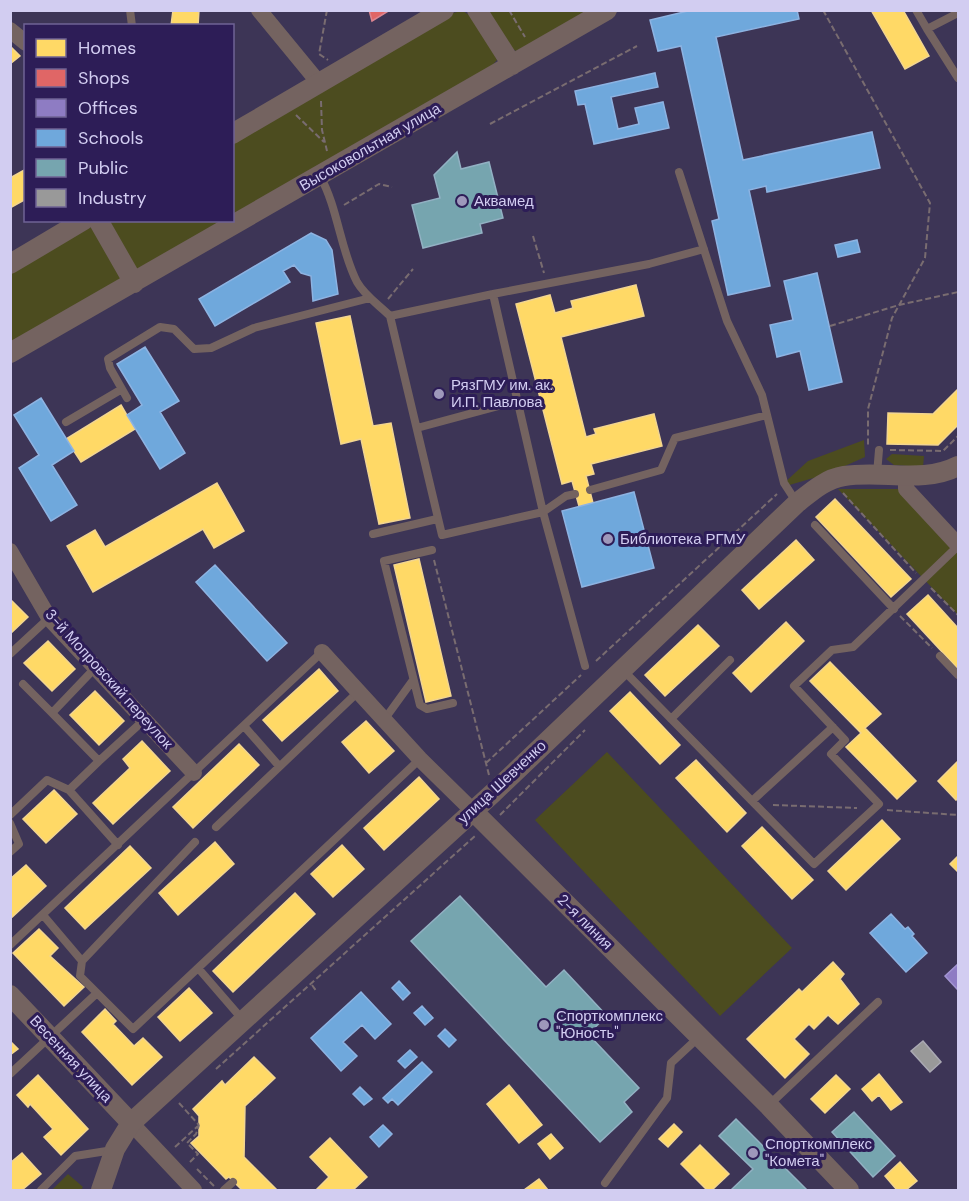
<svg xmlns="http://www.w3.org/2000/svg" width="969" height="1201" viewBox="0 0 969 1201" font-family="'DM Sans',sans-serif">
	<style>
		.green { fill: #4c4c1f }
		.homes { fill: #ffd966; stroke: #f2d590; stroke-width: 1.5 }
		.shops { fill: #e06666; stroke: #dc8590; stroke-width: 1.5 }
		.offices { fill: #8e7cc3; stroke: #a294d1; stroke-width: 1.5 }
		.schools { fill: #6fa8dc; stroke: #8db3e2; stroke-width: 1.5 }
		.public { fill: #76a5af; stroke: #92b1c3; stroke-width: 1.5 }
		.industry { fill: #999; stroke: #aaa9b3; stroke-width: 1.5 }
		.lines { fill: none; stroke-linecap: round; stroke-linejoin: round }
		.path { stroke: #796c70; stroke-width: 2; stroke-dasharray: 6 3; stroke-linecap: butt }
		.service { stroke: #746360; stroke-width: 8 }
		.minor { stroke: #746360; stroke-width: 16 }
		.tertiary { stroke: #746360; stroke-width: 20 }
		.poi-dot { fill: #9e98bb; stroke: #2d1d57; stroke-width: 2 }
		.labels { text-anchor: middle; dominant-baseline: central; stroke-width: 6; stroke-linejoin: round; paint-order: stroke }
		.street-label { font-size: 15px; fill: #d2cdf1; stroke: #2d1d57 }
		.poi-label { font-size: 15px; fill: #d2cdf1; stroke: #2d1d57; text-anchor: start }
	</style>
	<rect width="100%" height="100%" fill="#3d3556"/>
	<path class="green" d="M462 11C478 17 492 44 497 60L485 73 142 274H135C121 265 109 237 108 221L232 220 233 141 453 13Z
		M486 11H594L516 51 509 47Z
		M91 227 123 278 11 348 10 272Z
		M864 440 865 457 827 474 786 486 784 483 808 461Z
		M892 454 924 456 923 467 894 465 886 459Z
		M838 489H906L958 545V615Z
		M607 752 792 948 720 1016 535 820Z
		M68 1174 83 1187 81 1190H52Z"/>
	<path class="homes" d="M173 10H199L198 26H171Z
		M871 10H903L929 56 905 69Z
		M10 46 20 56 10 64Z
		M26 169V199L10 208V178Z
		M636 285 644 316 561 337 586 437 596 434 594 429 654 414 662 446 591 464 594 474 586 476 593 503 579 506 572 481 562 484 516 304 550 295 555 313 573 308 571 301Z
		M350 316 373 426 391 423 410 518 379 524 361 439 341 444 316 323Z
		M958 389V425L938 445 887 444 888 413 933 414Z
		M121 405 135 429 81 462 66 439Z
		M217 483 244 531 214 548 203 529 93 592 67 546 95 530 105 547Z
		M835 499 911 579 891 597 816 517Z
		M796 540 814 560 759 609 742 590Z
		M419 559 451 696 426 702 394 565Z
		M928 595 958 628V669L907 614Z
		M10 599 28 617 10 634Z
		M786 622 804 641 751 692 733 673Z
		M698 625 719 646 665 696 645 675Z
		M48 641 75 669 52 691 24 663Z
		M830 662 881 714 865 728 916 781 897 799 846 747 861 733 810 681Z
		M319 669 338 691 282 741 263 720Z
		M95 691 124 721 99 745 70 715Z
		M630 692 680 745 660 764 610 711Z
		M366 721 394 751 369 773 342 742Z
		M142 741 170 771 113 824 93 803 130 768 123 759Z
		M239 744 259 765 193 828 173 807Z
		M696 760 746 813 727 832 676 778Z
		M958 761V797L956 800 938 781Z
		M419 777 439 799 384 850 364 828Z
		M54 790 77 814 46 843 23 819Z
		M882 820 900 839 846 890 828 871Z
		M762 827 813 880 792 899 742 846Z
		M215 842 234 864 178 915 159 893Z
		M342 845 364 869 333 897 311 874Z
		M130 846 151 868 85 929 65 908Z
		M958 856V872L950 864Z
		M26 865 46 886 10 919V879Z
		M295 893 315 914 233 992 213 971Z
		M39 929 58 948 50 956 84 987 64 1006 13 953Z
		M833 962 844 974 840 979 859 1004 838 1024 828 1015 814 1029 809 1024 794 1039 809 1054 785 1078 747 1039 799 989 802 992Z
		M189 988 212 1013 180 1041 158 1017Z
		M105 1009 116 1021 113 1024 134 1046 143 1038 162 1057 132 1085 82 1032Z
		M10 1041 18 1049 10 1055Z
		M254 1057 275 1078 245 1106 244 1157 277 1190H242L229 1177 226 1179 191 1143 199 1136V1116L193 1109 222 1081 225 1085Z
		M879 1074 902 1102 891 1110 879 1095 872 1101 862 1089Z
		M38 1075 88 1129 61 1155 44 1137 53 1129 30 1104 28 1107 17 1095Z
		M836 1075 850 1089 825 1113 811 1099Z
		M509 1085 542 1125 519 1143 487 1104Z
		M674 1124 682 1132 668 1147 659 1139Z
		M551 1134 563 1148 550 1159 538 1144Z
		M330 1138 367 1177 353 1190H316L329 1177 310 1157Z
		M700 1145 729 1174 712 1190H707L681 1164Z
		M22 1153 41 1174 22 1190H10V1163Z
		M900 1162 917 1181 906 1190H897L885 1176Z
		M539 1179 548 1190H524Z"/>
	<path class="shops" d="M369 10H390L372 21Z"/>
	<path class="offices" d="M958 964V990L945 976Z"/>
	<path class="schools" d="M692 10H797L799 19 716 37 743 160 872 132 880 168 767 192 766 186 749 190 770 286 728 295 712 221 719 219 681 46 658 51 650 20Z
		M655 73 658 87 611 97 618 129 639 124 635 108 663 102 669 128 594 144 585 104 578 105 575 91Z
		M311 233 326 240 332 250 338 294 313 301 311 276 301 273 294 265 283 271 290 282 215 326 199 299Z
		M857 240 860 252 838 257 835 245Z
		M817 273 842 382 809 390 800 351 777 357 770 325 793 320 784 281Z
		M145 347 179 401 160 412 185 453 160 469 127 415 142 405 117 364Z
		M41 398 74 451 52 465 77 505 51 521 19 468 39 455 14 415Z
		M634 492 654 568 582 587 562 511Z
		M215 565 287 643 267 661 196 582Z
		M891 914 905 929 908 927 914 934 912 936 927 953 906 972 870 933Z
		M399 981 410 993 403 1000 392 988Z
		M361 992 391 1024 375 1039 362 1025 343 1042 357 1056 341 1071 311 1038Z
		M422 1006 433 1018 425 1025 414 1013Z
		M445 1029 456 1040 449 1047 438 1036Z
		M410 1050 417 1057 405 1068 398 1061Z
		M422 1062 432 1072 398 1105 392 1099 388 1103 383 1098Z
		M360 1087 372 1099 364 1105 353 1094Z
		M383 1125 392 1134 379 1147 370 1137Z"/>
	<path class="public" d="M457 152 461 169 489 162 503 218 480 224 482 233 423 248 412 205 440 198 434 175Z
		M460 896 546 987 564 970 607 1016 588 1034 639 1088 624 1102 632 1112 600 1142 411 941Z
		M854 1112 895 1156 873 1177 832 1132Z
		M736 1119 807 1190H731L753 1169 719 1136Z"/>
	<path class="industry" d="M923 1041 941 1062 930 1072 911 1051Z"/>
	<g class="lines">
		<path class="path" d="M327 10 319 54 328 60
			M509 10 525 37
			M823 10 930 203 925 258 892 318 868 409V447
			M321 101 322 130 327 151
			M296 115 324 142
			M490 124 637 46
			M344 205 379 184 392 187
			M533 236 544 273
			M388 299 413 269
			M830 326 899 305 958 292
			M890 450 943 451 958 436
			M843 493 916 573
			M434 560 489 775
			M931 588 958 615
			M900 616 932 648
			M596 661 777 494
			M486 763 581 675
			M773 805 857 808
			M887 810 958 815
			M500 815 585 730
			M312 985 317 992
			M216 1069 475 836
			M179 1103 199 1125
			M175 1147 198 1126
			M190 1162 198 1154 187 1143 196 1134 199 1125
			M197 1169 214 1186"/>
		<path class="service" d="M130 10 132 26
			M916 10 927 29 958 13
			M927 29 958 78
			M679 172 727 321 762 395 784 483 797 503
			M320 176C338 208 340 249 357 282 365 296 379 305 390 316L442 535 543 512 493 294 649 264 704 249
			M390 316 493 294
			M127 398 110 368 108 359 160 327 174 329 194 349 211 348 254 328 370 298
			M66 422 122 389
			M417 428 517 401
			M877 474 879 450
			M590 490 661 470 675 438 767 415
			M575 494 566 496 543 512 585 666
			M815 525 894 609
			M373 534 437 519
			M432 550 384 561 420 705 427 709 453 703
			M10 654 49 618
			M940 656 958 675
			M622 669 814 864 879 804 831 754 845 740 794 686 832 650 853 647 958 546
			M23 684 52 713 95 668
			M52 713 99 761 69 790 118 845
			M671 719 730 660
			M384 720 413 680
			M244 726 279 766
			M99 761 144 720
			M752 801 833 727
			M10 815 47 780 69 790
			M10 823 19 844 10 852
			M216 827 358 692
			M43 915 82 961 80 976 133 1029 198 968
			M10 945 322 652
			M82 961 195 842
			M243 1020 198 968 420 759
			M10 1074 97 993
			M769 1105 878 1002
			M605 1183 667 1098 671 1063 699 1037
			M41 1190 75 1156 113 1150
			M224 1190 233 1182"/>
		<path class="minor" d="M259 10 319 83
			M10 30 26 43
			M906 476V489L958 545
			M10 551 49 618 194 773
			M322 652 420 759 472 810
			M131 1123 194 1190"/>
		<path class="tertiary" d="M477 10 512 65
			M232 134 444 10
			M98 220 134 283
			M10 264 84 220
			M10 353 607 10
			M472 810 769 1106 849 1190
			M10 995 131 1123
			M101 1190 115 1149 131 1123 493 793 797 503C811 492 825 479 844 476 883 470 923 484 958 466"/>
	</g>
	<g class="poi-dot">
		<circle cx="462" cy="201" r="6"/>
		<circle cx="439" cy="394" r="6"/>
		<circle cx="608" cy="539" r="6"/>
		<circle cx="544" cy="1025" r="6"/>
		<circle cx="753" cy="1153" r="6"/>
	</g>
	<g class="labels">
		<g class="street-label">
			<text transform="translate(370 147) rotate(-30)">Высоковольтная улица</text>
			<text transform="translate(109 679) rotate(48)">3-й Мопровский переулок</text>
			<text transform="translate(502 782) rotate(-43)">улица Шевченко</text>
			<text transform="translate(585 922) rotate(45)">2-я линия</text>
			<text transform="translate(71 1059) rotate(47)">Весенняя улица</text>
		</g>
		<g class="poi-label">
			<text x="474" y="201">Аквамед</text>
			<text x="451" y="385">РязГМУ им. ак.<tspan x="451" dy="17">И.П. Павлова</tspan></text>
			<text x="620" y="539">Библиотека РГМУ</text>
			<text x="556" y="1016">Спорткомплекс<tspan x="556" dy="17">"Юность"</tspan></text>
			<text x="765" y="1144">Спорткомплекс<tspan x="765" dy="17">"Комета"</tspan></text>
		</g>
	</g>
	<rect width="969" height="1201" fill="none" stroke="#d2cdf1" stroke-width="24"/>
	<rect x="24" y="24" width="210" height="198" fill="#2d1d57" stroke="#6f6395" stroke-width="1.5"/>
	<rect x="36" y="39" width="30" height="18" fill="#ffd966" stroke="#6f6395" stroke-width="1.5"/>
	<text x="78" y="54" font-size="18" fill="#d2cdf1">Homes</text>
	<rect x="36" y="69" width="30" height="18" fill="#e06666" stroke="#6f6395" stroke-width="1.5"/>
	<text x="78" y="84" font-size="18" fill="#d2cdf1">Shops</text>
	<rect x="36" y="99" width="30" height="18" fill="#8e7cc3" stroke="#6f6395" stroke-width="1.5"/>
	<text x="78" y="114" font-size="18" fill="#d2cdf1">Offices</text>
	<rect x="36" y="129" width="30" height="18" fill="#6fa8dc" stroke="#6f6395" stroke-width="1.5"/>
	<text x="78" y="144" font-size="18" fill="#d2cdf1">Schools</text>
	<rect x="36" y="159" width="30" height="18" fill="#76a5af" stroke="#6f6395" stroke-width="1.5"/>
	<text x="78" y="174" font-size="18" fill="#d2cdf1">Public</text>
	<rect x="36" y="189" width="30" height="18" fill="#999999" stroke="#6f6395" stroke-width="1.5"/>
	<text x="78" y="204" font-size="18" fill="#d2cdf1">Industry</text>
</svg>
